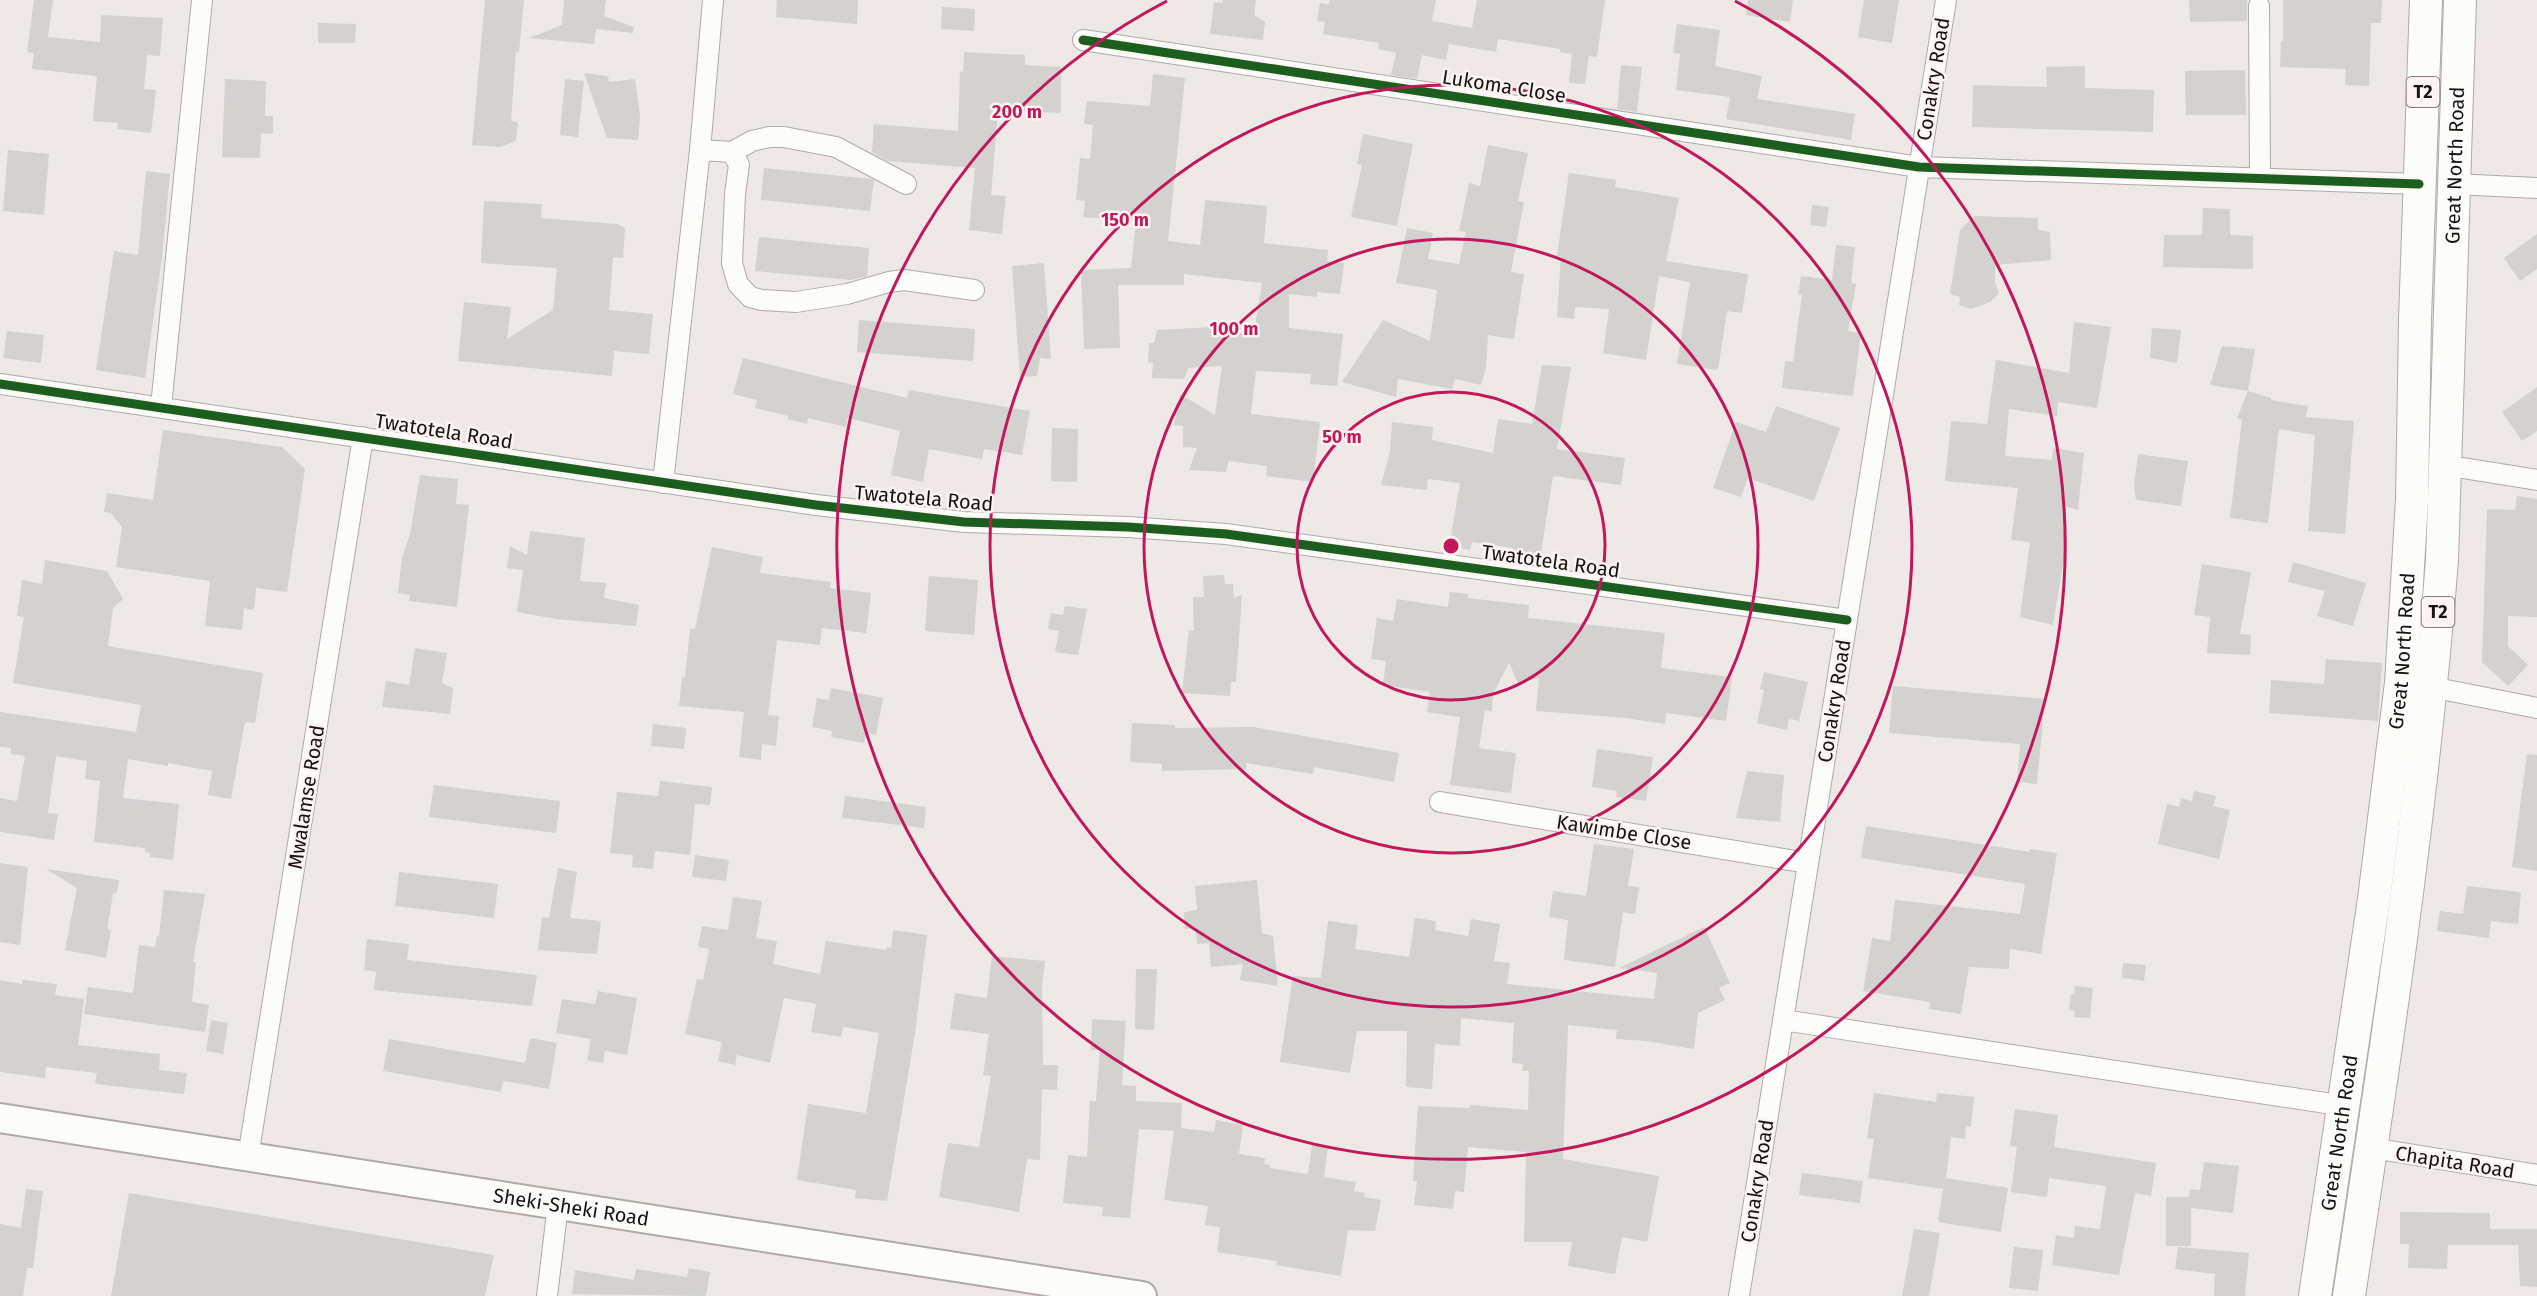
<svg xmlns="http://www.w3.org/2000/svg" width="2537" height="1296" viewBox="0 0 2537 1296" font-family="'Fira Sans',sans-serif">
	<style>
		.building { fill: #d3d2d1 }
		.lines { fill: none; stroke-linecap: round; stroke-linejoin: round }
		.street-casing { stroke: #afaaa8; stroke-width: 22 }
		.secondary-casing { stroke: #afaaa8; stroke-width: 32 }
		.primary-casing { stroke: #afaaa8; stroke-width: 34 }
		.street { stroke: #fcfcfb; stroke-width: 20 }
		.secondary { stroke: #fcfcfb; stroke-width: 28 }
		.primary { stroke: #fcfcfb; stroke-width: 32 }
		.cycleway-casing { stroke: #fdf3f1; stroke-width: 13 }
		.cycleway { stroke: #1b5e20; stroke-width: 9 }
		.ring { fill: none; stroke: #c2185b; stroke-width: 3 }
		.labels { text-anchor: middle; dominant-baseline: central; stroke-width: 5; stroke-linejoin: round; paint-order: stroke }
		.shield { fill: #fdf3f1; stroke: #5d5656; stroke-width: 1.5 }
		.shield-label { font-size: 18px; font-weight: bold; fill: #181313 }
		.street-label { font-size: 20px; fill: #181313; stroke: #fdf3f1 }
		.centre { fill: #c2185b; stroke: #fdf3f1; stroke-width: 3 }
		.ring-label { font-size: 18px; text-anchor: middle; font-weight: bold; fill: #c2185b; stroke: #fdf3f1; stroke-width: 5; stroke-linejoin: round; paint-order: stroke }
	</style>
	<rect width="100%" height="100%" fill="#eee8e6"/>
	<path class="building" d="M34 0H53L48 37 100 42 101 15 163 18 160 56 147 55 144 89 156 90 151 133 117 129 118 123 93 121 97 76 32 69 34 53 27 52Z
		M485 0H524L519 52 516 51 511 121 518 122 516 141 500 147 472 145Z
		M564 0H606L604 16 634 27 633 33 596 29 594 44 529 38 562 25Z
		M777 0H858L857 24 776 17Z
		M1223 0H1256L1254 15 1265 22 1263 40 1210 34 1214 2 1223 3Z
		M1330 0H1436L1432 21 1472 28 1477 0H1605L1597 57 1589 56 1585 84 1569 83 1572 54 1560 52V49L1498 39 1496 52 1449 44 1446 60 1422 55 1417 79 1391 75 1396 53 1378 49 1379 43 1323 34 1325 22 1317 21 1320 3 1329 4Z
		M1748 0H1793L1790 22 1746 15Z
		M1864 0H1899L1892 43 1858 37Z
		M2189 0H2247V21L2190 22Z
		M2283 0H2382L2381 23H2371L2369 86 2345 85 2346 69 2280 67 2281 41H2283Z
		M942 7 975 9 974 31 941 29Z
		M318 23 356 24 355 43H318Z
		M1677 24 1720 30 1715 66 1762 76 1757 99 1855 114 1851 140 1726 119 1730 97 1676 90 1680 54 1673 53Z
		M964 52 1025 55V65L1061 67V113L998 110 991 195 1006 196 1002 234 969 230 975 168 887 161 872 152 874 124 958 131 960 71 963 72Z
		M1621 65 1642 67 1637 112 1617 109Z
		M2085 66V88L2154 90 2153 132 1972 127 1973 85 2047 87 2046 67Z
		M2245 70 2246 115H2186L2185 71Z
		M584 73 608 76 609 82 635 79 640 116 638 140 607 138Z
		M1153 74 1185 78 1168 241 1200 245 1205 200 1267 206 1264 243 1328 250 1327 261 1344 263 1340 294 1317 292V297L1289 294V328L1343 334 1337 386 1310 384 1311 374 1256 371 1251 414 1320 422 1313 482 1266 476 1267 466 1229 461 1226 472 1189 470 1197 448 1183 447V426L1174 425 1180 394 1215 415 1222 366 1188 368 1184 379 1152 378 1153 363 1148 362 1149 343H1154L1157 330 1212 327 1211 334 1254 332 1262 283 1184 274V285H1118L1120 348 1084 349 1081 270 1131 268 1136 221 1083 217 1085 201 1076 200 1080 158 1090 159 1093 125 1084 124 1087 101 1150 106Z
		M225 79 266 81 265 116H273V134L261 133 260 158 222 157Z
		M565 79 584 81 578 137 560 135Z
		M1363 134 1413 144 1397 226 1351 217 1362 165 1357 164Z
		M1488 145 1528 153 1518 201 1524 202 1511 272 1524 274 1514 339 1488 335 1486 367 1481 385 1455 379 1452 389 1398 379 1396 397 1342 382 1383 320 1430 341 1437 290 1396 283 1407 228 1433 233 1428 259 1459 264 1466 232 1459 231 1469 183 1480 186Z
		M8 150 49 154 44 215 3 211Z
		M764 168 871 179 874 180 870 211 761 200Z
		M146 171 170 174 162 257 145 378 96 370 114 251 138 255Z
		M1569 173 1616 180 1615 187 1679 198 1666 261 1748 274 1742 313 1727 311 1718 370 1677 364 1690 282 1659 276 1646 360 1603 353 1609 309 1575 307 1574 319 1557 317 1561 256H1557Z
		M484 201 542 204 541 218 617 224 625 228 623 258 613 257 609 310 653 314 649 354 614 351 612 376 458 361 464 302 511 307 507 339 553 310 557 268 481 263Z
		M1812 205 1829 207 1826 227 1810 225Z
		M2203 208 2230 209V235L2253 236V269L2163 267 2164 235H2202Z
		M1974 216 2038 218V230L2050 232 2051 260 1995 265V283L1999 293 1990 302 1971 309 1959 305 1960 297 1950 294 1960 230Z
		M2537 234V269L2520 281 2504 258Z
		M759 237 869 248 867 276 851 280 755 271Z
		M1836 245 1855 247 1851 283 1856 284 1848 331 1861 333 1853 396 1782 388 1785 361 1793 362 1802 294 1798 295 1801 276 1832 280Z
		M1044 263 1051 359 1040 358 1037 376 1020 377 1012 266Z
		M859 320 975 329 973 361 857 352Z
		M2074 322 2111 327 2097 408 2058 402 2057 416 2009 409 2005 456 2052 460 2053 448 2084 453 2078 510 2065 506 2064 558 2053 625 2020 617 2030 542 2011 540 2018 488 1945 481 1951 421 1987 424 1996 360 2069 373Z
		M2152 328 2181 330 2177 363 2150 358Z
		M7 331 44 335 41 363 3 358Z
		M2222 346 2255 349 2248 391 2210 385Z
		M743 358 907 398 909 390 1030 411 1022 455 984 449 982 459 929 449 923 482 891 475 900 431 848 418 846 427 808 418 807 424 787 419 788 416 755 408 757 400 733 394Z
		M1542 365 1571 367 1557 449 1625 458 1621 485 1553 476 1540 559 1512 556 1513 548 1472 542 1470 550 1449 546 1460 483 1428 479 1427 490 1381 485 1390 452 1392 422 1433 427 1432 440 1493 453 1498 419 1532 424Z
		M2537 387V431L2522 441 2502 412Z
		M2248 391 2271 398V400L2308 406 2306 417 2354 421 2345 534 2308 531 2315 435 2279 429 2268 523 2230 518 2242 420 2237 418Z
		M1776 406 1840 428 1814 501 1748 478 1741 497 1713 488 1736 422 1766 432Z
		M1052 428 1078 429 1077 482 1051 481Z
		M163 430 282 447 305 469 287 592 256 588 254 610 244 608 242 630 205 626 210 581 116 567 122 527 111 513 104 512 107 493 153 500Z
		M2138 454 2188 461 2181 506 2136 500 2134 486Z
		M420 475 458 479 456 504 469 505 457 607 409 601 410 595 398 593 402 558 410 534Z
		M2517 496 2537 499V617L2508 616V646L2528 665 2508 686 2482 662 2487 509 2515 510Z
		M530 531 585 538 580 581 606 583 604 598 639 605 636 626 556 619 517 612 523 570 507 568 510 546 527 555Z
		M712 547 763 557 760 573 831 582 830 588 871 593 866 633 822 628 820 645 777 640 768 715 779 716 776 746 762 744 761 760 739 757 744 712 679 706 682 677 685 678 690 629H695Z
		M45 560 107 571 123 599 113 608 108 646 263 673 255 723 245 722 231 799 208 795 212 771 168 763V766L128 759 123 798 179 804 173 860 150 857V853L145 852V848L94 842 100 781 85 779 87 761 56 756 48 813 58 814 54 840 0 832V798L17 801 25 756 11 754V748L0 747V712L136 732 141 705 13 683 24 617 17 616 22 580 42 584Z
		M2293 562 2366 583 2353 626 2317 616 2325 591 2288 582Z
		M2202 564 2251 572 2240 634 2251 635 2250 655 2207 653 2210 617 2194 615Z
		M1224 575 1225 584H1233L1234 598 1242 595 1236 682H1231L1230 696 1182 693 1189 630 1194 631 1193 597H1204L1203 576Z
		M929 576 978 580 974 635 925 631Z
		M1450 592 1468 594V598L1529 605 1528 618 1665 633 1661 668 1732 677 1726 721 1666 713 1665 724 1626 718 1536 711 1539 678 1518 683 1509 663 1493 694 1492 712 1485 710 1479 748 1516 753 1511 793 1450 785 1460 717 1427 712 1430 692 1383 685 1386 661 1371 659 1377 618 1393 621 1397 599 1448 607Z
		M1065 606 1087 609 1078 655 1055 652 1059 631 1048 629 1051 613 1063 615Z
		M415 648 447 653 442 683 453 688 450 714 382 707 386 681 409 685Z
		M2326 659 2382 663 2378 721 2269 713 2271 680 2324 684Z
		M1764 672 1808 682 1799 721 1789 719 1787 730 1757 723 1764 690 1760 689Z
		M1893 686 2045 699 2037 784 2017 782 2020 744 1889 733Z
		M831 688 883 698 876 735 866 733 864 743 831 737 832 731 812 727 817 698 829 700Z
		M1132 723 1175 725V728L1253 727 1399 753 1394 782 1314 767 1313 774 1246 763V769L1162 771V764L1130 762Z
		M653 724 686 728 684 749 651 746Z
		M1597 749 1653 757 1646 801 1616 797 1617 791 1592 787Z
		M2527 754 2537 755V871L2512 867Z
		M1747 771 1784 775 1780 822 1736 818Z
		M660 781 712 787 710 805 695 804 690 855 655 851 653 869 632 867 633 855 610 853 617 792 658 796Z
		M434 785 560 801 556 833 429 817Z
		M2194 791 2216 796 2213 806 2230 810 2219 859 2158 844 2167 804 2179 807 2181 798 2192 801Z
		M845 796 926 807 924 828 842 818Z
		M1866 826 2030 852V849L2057 853 2041 954 2010 949 2009 969 1969 967 1961 1014 1929 1009 1930 1002 1863 991 1872 938 1890 941 1895 900 2020 914 2025 884 1861 858Z
		M1594 844 1634 849 1628 886 1639 887 1635 914 1623 912 1615 967 1564 960 1568 920 1549 917 1553 891 1586 896Z
		M695 855 729 860 726 881 692 877Z
		M0 863 28 867 20 945 0 942Z
		M558 868 577 872 570 918 601 921 597 954 538 950 542 917 549 918Z
		M46 869 119 880 117 892 113 894 107 929 111 930 106 958 65 950 77 888Z
		M399 872 498 884 494 918 395 906Z
		M1257 880 1262 933 1273 936 1278 986 1240 980 1243 964 1211 967 1209 943 1197 944 1195 928 1185 929 1184 912 1197 910 1195 886Z
		M2467 886 2521 892 2518 924 2491 921 2489 938 2437 931 2440 911 2463 914Z
		M164 890 205 894 193 962H196L192 1002 209 1005 205 1032 84 1014 88 987 133 993 139 945 155 947 157 936H159Z
		M733 897 762 901 756 938 777 941 773 964 820 974 826 941 886 950 887 947 891 948 893 930 927 935 915 1033 887 1201 855 1198 856 1190 797 1180 808 1104 866 1113 879 1033 843 1027 841 1037 811 1032 816 1004 784 998 770 1063 737 1055 735 1065 718 1061 722 1042 685 1034 697 979 703 980 709 949 698 947 702 926 728 930Z
		M1415 918 1436 921 1435 930 1468 936 1471 919 1500 924 1494 961 1510 963 1507 984 1654 999 1657 973 1619 968 1704 927 1730 983 1719 988 1725 1000 1698 1013 1694 1049 1646 1041 1616 1039 1617 1030 1568 1025 1563 1159 1659 1176 1647 1242 1622 1237 1615 1274 1568 1266 1572 1242H1524L1526 1152 1468 1147 1464 1192 1455 1191 1453 1209 1414 1205 1417 1181H1413L1418 1106 1469 1108 1470 1105 1528 1110 1529 1071H1522L1523 1064 1512 1063 1514 1023 1461 1018 1460 1046 1435 1044 1432 1089 1406 1087 1407 1031H1357L1350 1073 1280 1062 1293 976 1321 978 1328 921 1358 925 1355 949 1409 957Z
		M367 939 409 944 407 960 537 975 532 1006 374 990 376 972 364 970Z
		M992 956 1045 961 1042 986 1043 1065H1058L1057 1090 1042 1089 1040 1160 1027 1159 1019 1212 939 1197 948 1143 979 1147 991 1076 983 1075 989 1034 950 1029 955 993 987 998Z
		M2123 963 2146 965 2144 981 2122 978Z
		M1136 969H1157L1154 1030 1135 1029Z
		M0 980 22 984 23 980 57 984 55 995 84 999 78 1045 160 1054 159 1070 187 1073 184 1094 95 1084 97 1073 46 1067 45 1078 0 1072Z
		M2075 986 2093 988 2090 1018 2074 1017 2075 1011 2069 1010 2071 994H2074Z
		M598 991 637 998 627 1055 605 1051 603 1063 587 1060 591 1039 556 1033 562 999 595 1004Z
		M1092 1019 1126 1021 1122 1085 1136 1086V1101L1182 1103 1181 1128 1214 1132 1216 1120 1243 1125 1239 1154 1265 1158 1264 1164 1270 1165V1168L1308 1174 1312 1145 1328 1147 1324 1177 1356 1182 1354 1191 1365 1193 1364 1197 1381 1200 1375 1231 1348 1230 1341 1276 1276 1265 1277 1261 1217 1252 1220 1227 1205 1225 1208 1206 1164 1200 1174 1131 1139 1129 1130 1218 1102 1216 1103 1207 1063 1203 1068 1155 1087 1157 1090 1101H1096L1100 1050H1091Z
		M211 1020 228 1023 223 1054 206 1051Z
		M530 1038 557 1043 549 1089 503 1081 501 1092 383 1071 389 1039 525 1063Z
		M1874 1093 1936 1102 1937 1093 1974 1097 1971 1127 1966 1126 1965 1139 1951 1137 1946 1178 2008 1188 2001 1232 1938 1222 1943 1189 1868 1178 1874 1139 1867 1138Z
		M2015 1109 2058 1115 2054 1147 2156 1163 2151 1196 2135 1193 2119 1275 2052 1265 2056 1235 2074 1238 2075 1226 2100 1229 2106 1186 2049 1178 2047 1197 2011 1192 2017 1147 2010 1146Z
		M2204 1162 2239 1166 2233 1213 2191 1208V1246H2166V1197H2189L2190 1189 2200 1190Z
		M1802 1173 1863 1181 1860 1203 1799 1195Z
		M26 1189 43 1191 33 1268H27L23 1296H0V1224L21 1228Z
		M129 1193 494 1255 485 1296H111Z
		M2400 1212 2490 1213V1229H2537V1287L2520 1286 2518 1245H2448L2447 1269 2408 1268 2409 1244H2400Z
		M1914 1229 1940 1233 1929 1296H1902Z
		M2014 1247 2043 1250 2038 1291 2009 1288Z
		M2178 1247 2249 1253 2245 1296H2214L2215 1274 2175 1269Z
		M689 1268 710 1272 706 1296 572 1294 575 1270 634 1280 636 1269 687 1277Z"/>
	<g class="lines">
		<defs>
			<path id="street" d="M2259 6 2260 178
				M1083 40 1919 167 2419 184
				M700 150 732 152 739 165 735 194 732 263 738 284 750 297 762 300 796 302 847 294 889 282 904 280 974 290
				M732 152 752 141 769 137H784L836 147 906 184
				M2454 184 2537 188
				M0 384 816 505 964 522 1128 527 1226 534 1847 620
				M161 407 202 0
				M2444 465 2537 480
				M663 483 700 150 713 0
				M2421 685 2537 708
				M1440 802 1808 863
				M1783 1020 2345 1106
				M2372 1148 2537 1175
				M248 1157 363 437
				M547 1296 558 1205
				M1739 1296 1946 0"/>
			<g id="secondary">
				<path id="s1" d="M0 1118 1142 1296"/>
			</g>
			<g id="primary">
				<path id="s2" d="M2315 1296 2374 899 2401 683 2412 500 2415 320 2426 0"/>
				<path id="s3" d="M2349 1296C2386 1052 2423 807 2442 560L2460 0"/>
			</g>
		</defs>
		<use href="#street" class="street-casing"/>
		<use href="#secondary" class="secondary-casing"/>
		<use href="#primary" class="primary-casing"/>
		<use href="#street" class="street"/>
		<use href="#secondary" class="secondary"/>
		<use href="#primary" class="primary"/>
		<defs>
			<path id="cycleway" d="M1083 40 1919 167 2419 184
				M0 384 816 505 964 522 1128 527 1226 534 1847 620"/>
		</defs>
		<use href="#cycleway" class="cycleway-casing"/>
		<use href="#cycleway" class="cycleway"/>
	</g>
	<g class="ring">
		<circle cx="1451" cy="546" r="154"/>
		<circle cx="1451" cy="546" r="307"/>
		<circle cx="1451" cy="546" r="461"/>
		<path d="M1735 1A614 614 0 1 1 1167 1"/>
	</g>
	<g class="labels">
		<g class="shield">
			<rect x="2406.5" y="77" width="33" height="30" rx="4.5"/>
			<rect x="2421.5" y="597" width="33" height="30" rx="4.5"/>
		</g>
		<g class="shield-label">
			<text x="2423" y="92">T2</text>
			<text x="2438" y="612">T2</text>
		</g>
		<g class="street-label">
			<text transform="translate(1933 79) rotate(-81)">Conakry Road</text>
			<text transform="translate(1504 86) rotate(9)">Lukoma Close</text>
			<text stroke="none"><textPath href="#s3" startOffset="1137">Great North Road</textPath></text>
			<text transform="translate(444 431) rotate(9)">Twatotela Road</text>
			<text transform="translate(924 498) rotate(5)">Twatotela Road</text>
			<text transform="translate(1551 561) rotate(8)">Twatotela Road</text>
			<text stroke="none"><textPath href="#s2" startOffset="651">Great North Road</textPath></text>
			<text transform="translate(1834 701) rotate(-81)">Conakry Road</text>
			<text transform="translate(306 797) rotate(-81)">Mwalamse Road</text>
			<text transform="translate(1624 832) rotate(9)">Kawimbe Close</text>
			<text stroke="none"><textPath href="#s2" startOffset="165">Great North Road</textPath></text>
			<text transform="translate(2455 1162) rotate(9)">Chapita Road</text>
			<text transform="translate(1757 1181) rotate(-81)">Conakry Road</text>
			<text stroke="none"><textPath href="#s1" startOffset="578">Sheki-Sheki Road</textPath></text>
		</g>
	</g>
	<circle cx="1451" cy="546" r="9" class="centre"/>
	<g class="ring-label">
		<text x="1017" y="118">200 m</text>
		<text x="1125" y="226">150 m</text>
		<text x="1234" y="335">100 m</text>
		<text x="1342" y="443">50 m</text>
	</g>
</svg>
